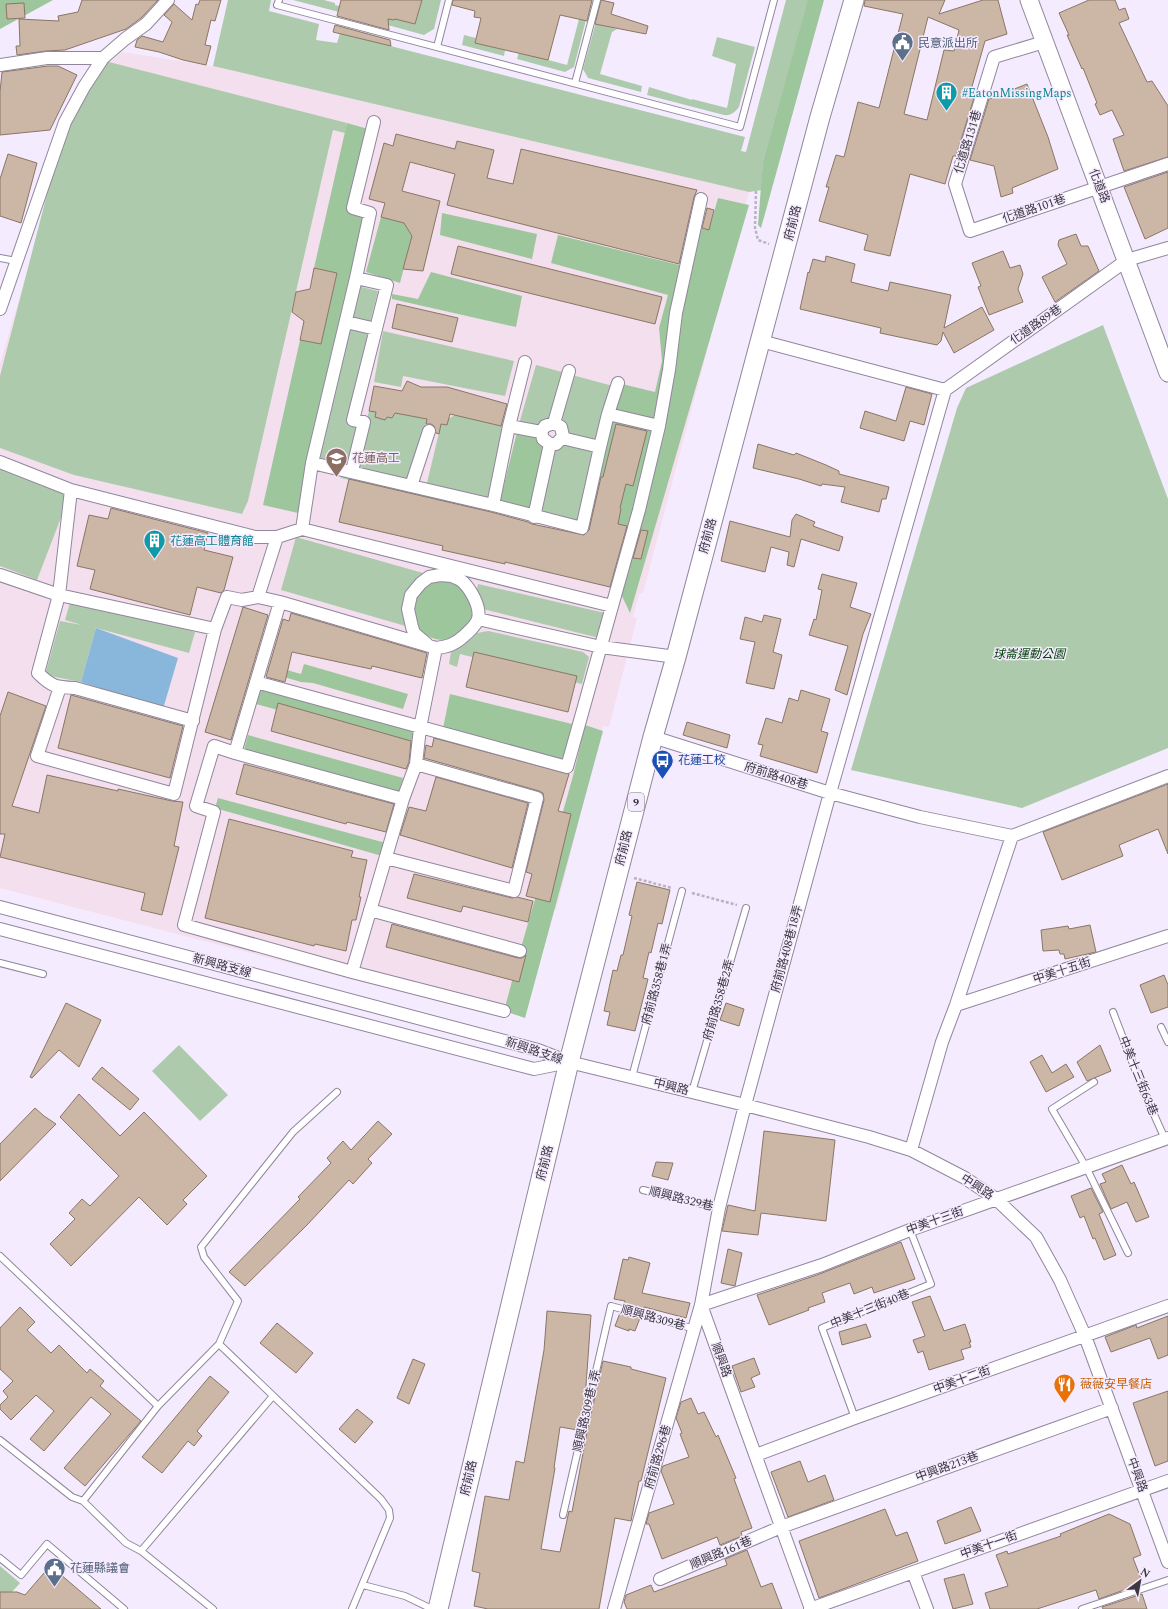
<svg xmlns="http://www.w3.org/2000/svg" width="1168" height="1609" viewBox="0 0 1168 1609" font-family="Spectral,'Noto Sans TC',serif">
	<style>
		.education { fill: #f3dfee }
		.green { fill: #adcbac }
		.forest { fill: #9ec69c }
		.water { fill: #89b7dc }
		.building { fill: #ccb6a5; stroke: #8a7666; fill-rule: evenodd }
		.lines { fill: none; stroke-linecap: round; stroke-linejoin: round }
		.lane-casing { stroke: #91869c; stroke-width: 8 }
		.street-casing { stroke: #91869c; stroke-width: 14 }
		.secondary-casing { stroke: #91869c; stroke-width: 19 }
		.primary-casing { stroke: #91869c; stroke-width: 21 }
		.path { stroke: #bab2c2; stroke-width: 2.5; stroke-dasharray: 3 2; stroke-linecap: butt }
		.lane { stroke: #fff; stroke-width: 6 }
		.street { stroke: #fff; stroke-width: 12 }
		.secondary { stroke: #fff; stroke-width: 17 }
		.primary { stroke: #fff; stroke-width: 19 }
		.labels { text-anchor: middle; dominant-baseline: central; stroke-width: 3; stroke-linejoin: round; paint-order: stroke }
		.shield { fill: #f5ebff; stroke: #746d79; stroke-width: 1 }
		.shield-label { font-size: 11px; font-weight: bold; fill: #3c3740 }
		.service-label { font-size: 12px; fill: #4e5e75; stroke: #f5ebff; text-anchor: start }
		.culture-label { font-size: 12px; fill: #0d838f; stroke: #f5ebff; text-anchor: start }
		.street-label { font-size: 12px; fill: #3c3740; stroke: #f5ebff }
		.education-label { font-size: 12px; fill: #785e54; stroke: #f5ebff; text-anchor: start }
		.park-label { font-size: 12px; font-style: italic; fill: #034108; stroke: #f5ebff }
		.transit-label { font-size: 12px; fill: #164399; stroke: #f5ebff; text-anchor: start }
		.food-label { font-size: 12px; fill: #c56008; stroke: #f5ebff; text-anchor: start }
	</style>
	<rect width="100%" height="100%" fill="#f5ebff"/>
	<path class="education" d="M122 52 213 66 749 192 643 593 639 594 633 617 637 618 609 727 603 726 556 910 554 909 523 1012 380 975 377 986 0 888V364L26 275 71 143 109 63Z"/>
	<path class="green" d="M228 0H271L269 11 319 24 316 40 337 43 340 33 745 137 741 151 746 152 786 0H809L763 161 762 190 749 192 213 66Z
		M293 0H324L335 3V5L351 9 381 23Z
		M422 0H441L434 29 424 35 384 24 386 18 394 20 395 19 415 24Z
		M579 19 586 20 574 67 565 72 517 59 519 52 567 65Z
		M596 22V24L617 29 612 32 600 74 642 86 641 92 588 78 583 69Z
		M464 35 476 38 475 43 505 50 504 56 462 45Z
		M717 37 755 47 739 107C735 112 731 116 724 115L647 95 649 87 692 100V99L727 108 736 64 712 56Z
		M105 61 347 123 345 133 333 130 248 501 242 514 74 475 0 448V376L60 144 78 92Z
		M362 287 378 291 370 323 349 317 360 288Z
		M1103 325 1168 499V748L1022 808 851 770 957 408 966 388Z
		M348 328 372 333 350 421 360 424 351 465 317 457Z
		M383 331 514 361 505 396 403 376 401 387 374 382Z
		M536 365 566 373 552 420 539 429 519 424Z
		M572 375 613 386 598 443 566 436 558 422Z
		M369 411 376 412 375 417 392 418 395 413 427 419 410 481 355 467Z
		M455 415 503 426 490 499 427 483 441 424 447 425 448 419Z
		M565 441 596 448 581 522 538 512 552 448Z
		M0 468 70 494 37 580 0 566Z
		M343 472 475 505 474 510 341 478Z
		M296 537 423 573 416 581 409 627 281 590Z
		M478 584 605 613 599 638 483 609 476 593Z
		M71 599 195 632 189 653 96 628 81 682 45 675 60 621 82 625 65 620Z
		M488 631 583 652 589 657 582 684 460 654 457 667 449 664C450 660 450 654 452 651 459 637 474 633 488 631Z
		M179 1045 228 1095 200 1121 152 1071Z
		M0 1566 20 1583 12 1592H0Z"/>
	<path class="forest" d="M0 0H53L0 29Z
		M808 0H824L761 228 758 225 763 161Z
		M347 123 368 129 348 211 367 217 298 513 263 505 300 340 321 344 337 273 314 268Z
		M718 198 749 205 630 613 621 594 625 539 582 528 618 383 655 392 662 361 659 328 668 295 551 263 558 235 683 266 695 227 709 230Z
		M398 213 412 236 400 283 366 272 381 217 396 221Z
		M442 213 537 234 532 259 440 235Z
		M431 272 522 296 516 327 392 299V294L418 299Z
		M517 432 539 434 547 445 532 511 500 501Z
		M413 610a30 30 0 1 1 60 0a30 30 0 1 1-60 0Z
		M304 664 408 694 403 709 313 683 301 682 267 672 269 665 301 674Z
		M260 683 420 728 416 748 256 704Z
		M450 694 572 724 562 765 442 733Z
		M585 725 603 731 525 1018 504 1011 520 951 558 820 562 815 573 776Z
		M248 735 403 778 399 793 244 749Z
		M218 798 386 843 382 856 215 808Z"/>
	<path class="water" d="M96 628 178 658 163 709 81 682Z"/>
	<path class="building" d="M82 0H158L141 18 126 29 65 50 46 51 17 55 16 46H20L19 19 59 21 58 16 78 12Z
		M200 0H221L215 21 211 20 205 45 211 46 206 65 183 60 159 52 135 47 137 40 142 36 163 42 172 22 164 15 174 4 192 20 196 4 198 5Z
		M341 0H422L415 24 395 19 394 20 388 19 389 30 337 16Z
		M453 0H592L587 21 560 15 548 60 475 43 481 18 474 17 475 11 452 5Z
		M601 0 614 3 611 14 648 26 646 34 595 24Z
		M865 0H945L939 14 983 0H998L1007 34 985 41 969 97 974 98 956 156H953L945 184 910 174 890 256 864 250 868 235 819 221 829 187H826L836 155 844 157 858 102 879 108 903 14 864 6ZM928 17 959 30 954 51 944 50 927 120 904 114Z
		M1089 0H1115L1119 10 1125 8 1129 19 1119 23 1147 82 1152 81 1168 106V157L1124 171 1113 139 1124 135 1112 110 1100 115 1095 104 1097 103 1083 68 1082 69 1067 35H1069L1059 13Z
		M24 3 25 18 7 19 6 4Z
		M335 25 390 40 391 46 333 32Z
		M48 66H58L77 75 50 130 0 135V92L2 72Z
		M1027 84 1048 137 1058 169 1012 188 1013 193 1001 197 994 166 970 160 989 99Z
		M396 134 455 149 457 141 494 150 487 178 513 184 521 149 697 190 694 197 679 264 447 205 455 174 410 162 402 191 440 201 423 271 403 269 412 236 404 223 381 217 385 203 369 199 384 143 393 146Z
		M8 154 37 163 21 223 0 216V179Z
		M1168 172V228L1145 239 1124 187Z
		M707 208 714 210 709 230 702 228Z
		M1076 234 1081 246H1088L1099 271 1055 302 1042 277 1067 264 1058 245 1059 240Z
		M458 246 662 297 655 324 451 274Z
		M1003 251 1010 268 1020 265 1023 274 1018 289 1023 302 989 315 978 287 981 286 972 263Z
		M826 256 855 264 851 282 888 291 890 282 951 295 944 328 982 307 994 330 954 353 943 332 941 341 937 345 880 333 881 328 800 309 808 272 809 273 813 259 825 262Z
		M314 268 337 273 321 344 300 340 304 321 292 312 296 292 310 289Z
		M397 304 458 318 452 342 392 328Z
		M407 381 421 387H447L507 404 501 426 450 414 447 425 441 424 439 434 436 433 434 426 431 424H426L427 419 395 413 392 418 387 417 385 420 375 417 376 412 369 411 374 386 402 391Z
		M906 387 932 394 924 425 910 421 904 441 860 428 865 411 896 421Z
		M616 424 647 431 633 486 626 484 620 508 621 509 618 524 627 526 610 587 505 562V564L442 550 443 546 339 522 349 479 491 512 528 522 532 524 584 535 589 530 601 477H603Z
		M758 444 794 455 796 453 826 465 839 471V474L889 487 886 499H882L879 512 841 502 845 487 822 484 821 486 799 479 753 468Z
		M111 508 208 533 204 550 233 557 224 590 221 593 197 587 190 615 90 589 95 570 77 566 89 515 108 519Z
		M796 514 815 522 813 526 843 537 839 551 801 539 794 567 787 565 789 552 771 547 765 572 721 561 730 521 790 537 792 520Z
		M641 530 648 531 641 559 633 558Z
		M822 574 857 583 850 607 871 614 863 634 847 695 835 690 848 646 809 635 814 619 816 620 822 590 818 589Z
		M243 607 268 615 231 740 205 732Z
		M291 613 427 653 422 678 372 666 371 669 292 652 285 682 266 677 283 619 289 621Z
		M764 615 781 619 773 652 782 655 774 689 746 683 755 642 740 639 745 617 762 622Z
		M474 652 577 676 568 712 466 687Z
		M801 690 830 699 821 731 828 733 817 773 760 756 763 745 758 744 766 718 782 723 789 698 798 701Z
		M8 692 46 706 12 806 39 813 47 775 118 791V789L172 801 183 802 174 846 179 847 162 915 141 910 145 893 0 857 5 834H0V716Z
		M71 695 183 726 170 778 58 748Z
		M278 703 411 741 409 762 406 769 271 731Z
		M687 722 730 735 727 748 683 735Z
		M434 738 569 774 558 811 571 814 550 902 526 896 532 874 526 872 544 800 543 793 539 791 424 758 426 745 432 747Z
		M244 764 394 804 386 832 347 822 346 824 236 794Z
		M436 777 528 803 512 868 400 835 409 807 426 811Z
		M1168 784V854L1158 829 1119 845 1123 856 1062 880 1043 832Z
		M229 819 353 851 351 857 367 860 359 897H361L356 920H352L346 951 315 944 314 946 205 918Z
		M414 874 512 898 517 897 533 901 528 922 463 906 461 912 407 898Z
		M637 882 670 890 662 924 658 923 651 953 649 952 643 978 648 979 635 1031 607 1025 610 1012 604 1011 613 970 617 971 621 955H623L632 916 629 915Z
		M392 924 518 958H522L526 955 519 982 386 947Z
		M1090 925 1096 952 1065 959 1064 954H1060L1059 950 1043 951 1041 930 1068 926 1069 929Z
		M1164 975 1168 985V1007L1151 1013 1140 985Z
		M66 1003 101 1020 79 1067 59 1050 32 1078 30 1077Z
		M726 1003 744 1009 739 1026 720 1020Z
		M1100 1045 1111 1071 1087 1081 1077 1062Z
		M1042 1055 1052 1073 1066 1064 1074 1077 1046 1092 1030 1062Z
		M102 1067 139 1099 130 1110 92 1079Z
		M79 1094 120 1136 144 1112 207 1176 183 1200 187 1204 167 1225 139 1197 71 1266 50 1244 75 1219 69 1213 82 1199 90 1206 119 1176 60 1117Z
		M35 1108 44 1116 56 1124 0 1181V1144Z
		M378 1121 392 1134 368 1159 372 1163 353 1184 349 1180 307 1225 245 1286 229 1272 300 1199 298 1197 331 1163 327 1158 343 1141 351 1150Z
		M764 1131 835 1140 826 1221 761 1213 758 1235 722 1231 728 1205 755 1211Z
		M656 1162 673 1163 668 1180 652 1176Z
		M1122 1165 1131 1184 1134 1182 1149 1217 1136 1222 1127 1202 1111 1209 1100 1184 1106 1182 1102 1174Z
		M1091 1188 1103 1212 1099 1214 1116 1255 1104 1260 1095 1238 1093 1239 1084 1216 1080 1218 1071 1196Z
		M901 1242 915 1279 874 1293 872 1287 854 1294 850 1283 822 1293 825 1302 808 1308 809 1310 769 1325 757 1295 817 1275Z
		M728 1249 742 1253 735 1286 721 1283Z
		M629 1257 650 1263 642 1293 690 1303 686 1318 644 1307 642 1310 623 1305 625 1301 614 1299 623 1259 628 1260Z
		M930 1296 944 1331 965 1324 971 1342H969L971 1347 961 1350 964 1359 929 1370 923 1351 918 1353 913 1340 925 1336 912 1302Z
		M20 1307 35 1322 27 1330 51 1353 59 1345 87 1373 90 1369 104 1381 100 1386 141 1421 85 1486 64 1468 111 1414 91 1397 44 1451 30 1439 54 1411 36 1395 11 1420 0 1409V1405L8 1397 3 1391 13 1381 0 1369V1328Z
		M547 1311 591 1315 585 1400 578 1430 560 1427 554 1468H555L541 1549 560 1552 569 1511 572 1512 587 1432 603 1361 631 1367V1369L666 1378 641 1481H639L631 1521 615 1518 599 1609H488L474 1606 480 1573 472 1571 485 1496 509 1500 516 1461 524 1463 544 1350Z
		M620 1313 640 1318 635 1331 629 1329V1331L615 1326Z
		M1168 1316V1355L1158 1359 1150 1338 1111 1352 1105 1337 1136 1325 1137 1328Z
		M277 1323 313 1353 296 1373 260 1343Z
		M866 1324 871 1337 842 1345 839 1332Z
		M754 1358 760 1374 751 1378 755 1387 741 1392 732 1366Z
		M413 1359 425 1364 409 1404 397 1398Z
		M210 1376 229 1392 197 1431 202 1436 194 1446 188 1441 162 1473 142 1457Z
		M1168 1391V1461L1155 1466 1133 1403Z
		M691 1398 698 1414 704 1412 716 1437 718 1435 736 1478 734 1479 752 1528 741 1532 742 1536 720 1545 717 1537 662 1559 649 1524H646L649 1513 674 1504 661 1471 663 1466 689 1457 680 1434 682 1433 676 1418 681 1402Z
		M357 1409 373 1422 355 1443 339 1429Z
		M800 1461 808 1482 825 1475 834 1500 788 1517 771 1472Z
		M971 1507 981 1531 945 1544 937 1521Z
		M885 1509 896 1536 907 1532 918 1561 819 1598 799 1541Z
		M1109 1514 1130 1524 1141 1555 1133 1558 1142 1581 1137 1582 1138 1585 1099 1599 1096 1590 1037 1609H990L985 1593 1008 1586 996 1555 1007 1551 1008 1554 1061 1536 1060 1534Z
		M747 1550 761 1587 772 1583 782 1609H627L624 1602 626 1595 651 1585 654 1592 727 1565 725 1559Z
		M50 1566 60 1574 101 1609H0V1592H17L25 1595Z
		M964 1574 973 1604 953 1609 944 1579Z
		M1142 1594 1147 1609H1103L1102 1607Z"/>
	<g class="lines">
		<defs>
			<path id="lane" d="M279 0 277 5 740 127 774 0
				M437 47 449 0
				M575 83 597 0
				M0 258 16 261
				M0 963 43 974
				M1113 1012 1143 1090 1165 1139
				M1161 1027 1168 1042
				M632 1077 682 891
				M1094 1082 1052 1109 1086 1167 1128 1253
				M692 1092 746 908
				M643 1190 719 1208
				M0 1256 158 1406
				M219 1344 381 1499 389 1510 390 1518 352 1609
				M855 1418 822 1328 931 1284 910 1230
				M0 1440 72 1497 83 1501 126 1543 141 1551 213 1609
				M83 1501 158 1406 219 1344 238 1301 204 1257 201 1247 293 1132 337 1092
				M563 1515 611 1306 695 1329
				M141 1551 273 1396
				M0 1558 21 1575 47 1544 124 1609
				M363 1585 405 1596 432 1609
				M1082 1609 1168 1580"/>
			<path id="street" d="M1044 42 994 57 955 184 970 231 1168 164
				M0 65 47 58H103
				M0 309 65 122 84 87 103 58 125 39 146 24 168 0
				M346 322 376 329
				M761 341 945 390
				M945 390 1127 260 1168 248
				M608 414 659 426
				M509 426 541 432
				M562 438 563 436 561 427 554 423 569 371
				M550 444 543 439 541 432 545 426 554 423
				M600 447 608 414 618 383
				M0 462 71 490 255 537H277L302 529 612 606
				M312 463 493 505 582 528 600 447 562 438 556 444H550L534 517
				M352 471 364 422 353 420 387 285 356 278 370 213 353 208 374 122
				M411 486 429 431
				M71 490 59 595 215 629
				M493 505 509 426 525 362
				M302 529 312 463 356 278
				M277 537 258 597 280 602 436 648C448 647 455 644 464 636 469 631 476 626 478 619 481 607 471 590 463 582 460 579 455 578 452 576L454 568
				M0 575 59 595 38 673C52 687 56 687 75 688L193 721
				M280 602 235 753 403 799 416 764 420 728 436 648
				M478 619 601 647 676 657
				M427 644 414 633 412 627 408 609 411 595 421 583 429 577 440 575 452 576
				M256 682 567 767 639 510 659 426 669 370 676 313 701 199
				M60 687 37 756 174 794 215 629 227 597 242 600 258 597
				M653 737 830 793 920 817 1012 836 1168 776
				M235 753 214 746 196 806 214 812 184 925 352 972 403 799
				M386 858 514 891 537 798 416 764
				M0 907 538 1050 569 1062 745 1105 869 1137 911 1150 965 1178 996 1199 1036 1237 1060 1280 1085 1336 1168 1562
				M370 910 520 951
				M0 929 534 1069 569 1062
				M352 972 504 1011
				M956 1005 1168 936
				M911 1150 942 1042 956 1005 1012 836
				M701 1305 822 1265 910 1230 1168 1138
				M701 1305 811 1609
				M756 1455 855 1418 1168 1306
				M913 1572 927 1609
				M660 1579 781 1527 1112 1408
				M614 1609 701 1305 719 1208 745 1105 830 793 945 390
				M810 1609 1168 1481"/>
			<path id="secondary" d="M1029 0 1168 373"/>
			<path id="primary" d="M438 1609 569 1062 653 737 676 657 820 117 854 0"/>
		</defs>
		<use href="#lane" class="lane-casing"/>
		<use href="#street" class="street-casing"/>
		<use href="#secondary" class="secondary-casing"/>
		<use href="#primary" class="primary-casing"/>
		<path class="path" d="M756 191 755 228 758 240 769 244
			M634 878 672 888
			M692 893 737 905"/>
		<use href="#lane" class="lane"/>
		<use href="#street" class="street"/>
		<use href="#secondary" class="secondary"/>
		<use href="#primary" class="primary"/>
	</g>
	<defs>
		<symbol id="civic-pin" viewBox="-11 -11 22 30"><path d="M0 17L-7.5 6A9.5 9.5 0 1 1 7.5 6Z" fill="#5c6f8a" stroke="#f5ebff"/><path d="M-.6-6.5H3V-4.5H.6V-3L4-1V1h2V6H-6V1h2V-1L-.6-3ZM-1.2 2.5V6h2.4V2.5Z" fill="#fff"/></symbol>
		<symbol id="building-pin" viewBox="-11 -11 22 30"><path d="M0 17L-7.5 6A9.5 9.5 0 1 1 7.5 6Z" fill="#0f9aa8" stroke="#f5ebff"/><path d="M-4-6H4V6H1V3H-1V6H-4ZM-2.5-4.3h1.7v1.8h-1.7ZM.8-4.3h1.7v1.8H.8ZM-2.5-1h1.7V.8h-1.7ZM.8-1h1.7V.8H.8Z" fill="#fff"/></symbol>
		<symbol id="school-pin" viewBox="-11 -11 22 30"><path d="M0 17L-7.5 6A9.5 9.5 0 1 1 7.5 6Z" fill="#8d6e63" stroke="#f5ebff"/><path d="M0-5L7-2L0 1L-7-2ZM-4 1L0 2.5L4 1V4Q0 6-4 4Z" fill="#fff"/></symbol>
		<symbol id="bus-pin" viewBox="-11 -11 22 30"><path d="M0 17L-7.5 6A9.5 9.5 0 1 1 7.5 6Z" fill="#1a4fb4" stroke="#f5ebff"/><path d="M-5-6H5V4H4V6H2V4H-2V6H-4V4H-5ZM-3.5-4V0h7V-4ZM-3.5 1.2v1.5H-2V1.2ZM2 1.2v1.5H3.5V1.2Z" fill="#fff"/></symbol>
		<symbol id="restaurant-pin" viewBox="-11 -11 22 30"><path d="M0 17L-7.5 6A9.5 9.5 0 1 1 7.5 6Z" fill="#e8710a" stroke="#f5ebff"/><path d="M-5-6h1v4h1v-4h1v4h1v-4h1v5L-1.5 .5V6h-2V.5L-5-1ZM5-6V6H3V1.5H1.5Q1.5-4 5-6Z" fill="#fff"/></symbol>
	</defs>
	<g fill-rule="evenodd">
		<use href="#civic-pin" x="890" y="30" width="25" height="34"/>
		<use href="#building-pin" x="934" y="80" width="25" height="34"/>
		<use href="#school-pin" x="324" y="446" width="25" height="34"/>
		<use href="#building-pin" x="142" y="528" width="25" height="34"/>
		<use href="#bus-pin" x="650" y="748" width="25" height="34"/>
		<use href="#restaurant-pin" x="1052" y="1372" width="25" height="34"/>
		<use href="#civic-pin" x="42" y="1556" width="25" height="34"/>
	</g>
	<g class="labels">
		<rect class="shield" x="628" y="793" width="16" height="18" rx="3"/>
		<g class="shield-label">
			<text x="636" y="802">9</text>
		</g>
		<g class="service-label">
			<text x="918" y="43">民意派出所</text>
			<text x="70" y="1568">花蓮縣議會</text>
		</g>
		<g class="culture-label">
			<text x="962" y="93">#EatonMissingMaps</text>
			<text x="170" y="541">花蓮高工體育館</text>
		</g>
		<g class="street-label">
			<text transform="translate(968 142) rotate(-73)">化道路131巷</text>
			<text transform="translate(1099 186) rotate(69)">化道路</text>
			<text transform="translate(1034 209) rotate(-19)">化道路101巷</text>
			<text transform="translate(793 223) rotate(-76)">府前路</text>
			<text transform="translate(1036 325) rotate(-35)">化道路89巷</text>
			<text transform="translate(708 536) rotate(-75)">府前路</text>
			<text transform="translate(776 776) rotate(17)">府前路408巷</text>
			<text transform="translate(624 848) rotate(-76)">府前路</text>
			<text transform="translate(787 949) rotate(-75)">府前路408巷18弄</text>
			<text transform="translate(222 966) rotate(15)">新興路支線</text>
			<text transform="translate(1062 971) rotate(-18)">中美十五街</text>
			<text transform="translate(657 984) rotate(-75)">府前路358巷1弄</text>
			<text transform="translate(719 1000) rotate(-74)">府前路358巷2弄</text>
			<text transform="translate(534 1051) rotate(18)">新興路支線</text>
			<text transform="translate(1138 1076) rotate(68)">中美十三街63巷</text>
			<text transform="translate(671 1087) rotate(14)">中興路</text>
			<text transform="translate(545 1163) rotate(-76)">府前路</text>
			<text transform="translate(977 1187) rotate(33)">中興路</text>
			<text transform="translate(681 1199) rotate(14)">順興路329巷</text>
			<text transform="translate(935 1221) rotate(-20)">中美十三街</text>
			<text transform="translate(870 1309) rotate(-22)">中美十三街40巷</text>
			<text transform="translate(653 1318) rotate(15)">順興路309巷</text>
			<text transform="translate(721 1360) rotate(70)">順興路</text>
			<text transform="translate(962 1380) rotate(-20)">中美十二街</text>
			<text transform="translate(587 1411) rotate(-77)">順興路309巷1弄</text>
			<text transform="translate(658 1457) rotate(-74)">府前路296巷</text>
			<text transform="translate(947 1467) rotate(-20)">中興路213巷</text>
			<text transform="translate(1137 1475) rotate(70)">中興路</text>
			<text transform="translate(469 1478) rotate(-77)">府前路</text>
			<text transform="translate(989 1545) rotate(-20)">中美十一街</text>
			<text transform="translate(721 1553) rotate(-23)">順興路161巷</text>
		</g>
		<g class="education-label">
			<text x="352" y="458">花蓮高工</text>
		</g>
		<g class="park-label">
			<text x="1029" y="654">球崙運動公園</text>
		</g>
		<g class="transit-label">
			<text x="678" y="760">花蓮工校</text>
		</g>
		<g class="food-label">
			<text x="1080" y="1384">薇薇安早餐店</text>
		</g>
	</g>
	<g transform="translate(1140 1581) rotate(32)" stroke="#f5ebff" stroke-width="3" paint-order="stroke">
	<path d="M0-3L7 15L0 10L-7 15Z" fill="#3c3740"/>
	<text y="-6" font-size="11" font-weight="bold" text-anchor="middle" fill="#3c3740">N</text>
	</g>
</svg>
